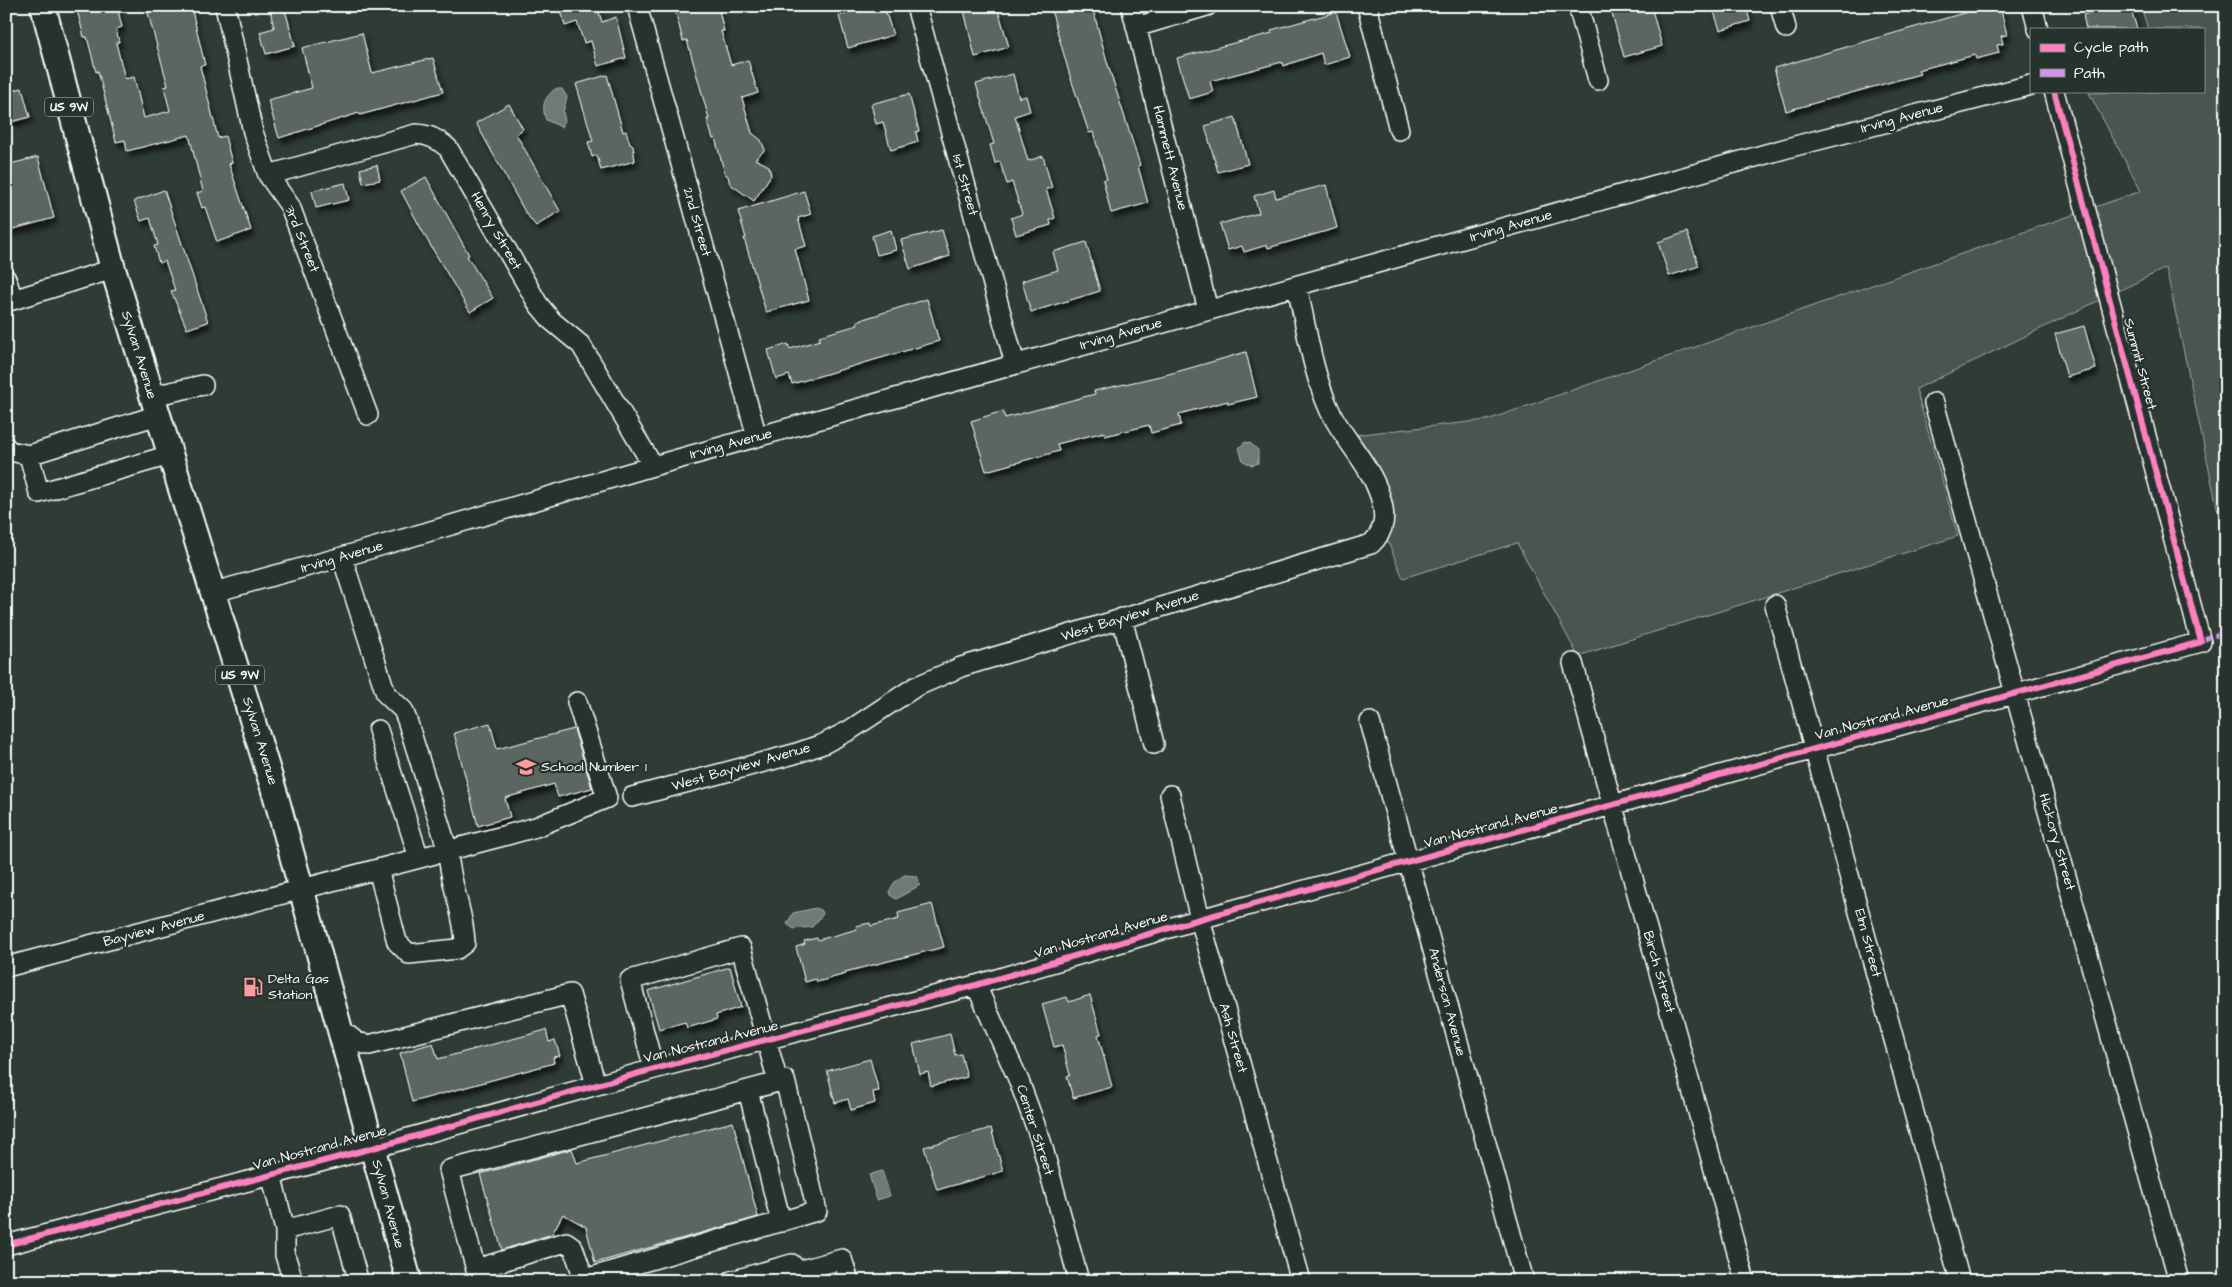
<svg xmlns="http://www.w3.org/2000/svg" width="2232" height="1287" viewBox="0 0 2232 1287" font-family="'Architects Daughter',sans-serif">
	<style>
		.green { fill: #4a544f; stroke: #a4aaa7 }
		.water { fill: #707975; stroke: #a9afac }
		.building { fill: #5b6661; stroke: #fff; filter: url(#shadow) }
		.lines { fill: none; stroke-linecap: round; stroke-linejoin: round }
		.minor-casing { stroke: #fff; stroke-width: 22 }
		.major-casing { stroke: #fff; stroke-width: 28 }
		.minor { stroke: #26332d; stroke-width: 19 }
		.major { stroke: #26332d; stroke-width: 24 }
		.quiet { stroke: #d193ec; stroke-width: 5; stroke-dasharray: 10 5; stroke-linecap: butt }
		.cycleway-casing { stroke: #26332d; stroke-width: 9 }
		.cycleway { stroke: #ff80c0; stroke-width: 6 }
		.labels { text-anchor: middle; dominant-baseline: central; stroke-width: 4.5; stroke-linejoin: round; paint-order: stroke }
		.shield { fill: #26332d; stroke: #bec2c0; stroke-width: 1 }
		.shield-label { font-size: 12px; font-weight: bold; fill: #fff }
		.street-label { font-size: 14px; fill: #fff; stroke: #26332d }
		.poi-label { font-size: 14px; fill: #fff; stroke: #26332d; text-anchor: start }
	</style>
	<defs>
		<filter id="shadow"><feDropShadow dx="3" dy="5.5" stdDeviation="2.5" flood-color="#0009"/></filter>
	</defs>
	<rect width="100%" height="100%" fill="#2f3b35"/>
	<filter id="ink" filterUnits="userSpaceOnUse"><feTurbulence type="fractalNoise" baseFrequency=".02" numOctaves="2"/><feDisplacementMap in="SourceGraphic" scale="10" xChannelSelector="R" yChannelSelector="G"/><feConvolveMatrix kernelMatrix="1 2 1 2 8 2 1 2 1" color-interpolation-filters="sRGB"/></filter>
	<g filter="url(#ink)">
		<path class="green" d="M2141 6H2226V549L2166 268 1916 389 1958 536 1578 656 1517 543 1403 578 1344 436 1487 420 2141 191 2089 93 2203 91V29H2148Z"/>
		<path class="water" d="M555 89H562L567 97 563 112 565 121 561 127 546 120C541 106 544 98 555 89Z
			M1245 442 1250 443 1258 450V463L1252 465 1243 461 1239 448Z
			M904 875 917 876 920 885 896 899 890 895 889 892 894 883Z
			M816 908 822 911 823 914 812 927 794 929 787 924 793 913Z
			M882 1171 890 1196 877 1200 869 1175Z"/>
		<path class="building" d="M76 6H117L122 27 116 29 119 42 116 43 125 79 134 77 144 118 170 111 164 87 168 86 146 6H191L205 65 200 66 218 138 225 136 232 163 229 164 251 230 217 242 205 207 202 208 197 193 203 191 189 135 127 151 125 140 116 142 98 71 96 72 87 37H84Z
			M269 6H284L295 46 266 54 260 32 274 28Z
			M560 6H597L602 22 616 17 626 58 598 66 591 41 584 43 577 22 565 26Z
			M674 6H718L724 31H721L731 65 748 60 758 93 742 98 752 133 761 140 765 150 755 159 769 166 771 175 754 201 730 184 728 176 725 174 715 138 713 139 707 119H709L687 40 683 41Z
			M872 6H884L893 35 848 48 839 16Z
			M963 6H997L1009 47 975 57Z
			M1050 6H1092L1108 65 1140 165 1138 166 1148 203 1111 213 1103 180 1107 179 1093 132 1089 133 1070 76Z
			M1610 6H1651L1662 46 1624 57Z
			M1712 6H1746L1750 21 1720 30Z
			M1973 6H2000L2007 35 2001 36 2003 44 1997 45 1999 53 1976 59 1975 55 1918 70 1920 74 1786 111 1774 68 1974 10Z
			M2108 6H2130L2137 29H2086L2083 15Z
			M1336 12 1350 57 1324 65 1321 53 1283 66 1282 62 1210 81 1213 92 1189 99 1177 58 1272 33 1271 30Z
			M362 33 372 73 433 58 443 92 360 115 359 113 279 138 268 100 312 88 302 48Z
			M1013 74 1019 98 1026 96 1030 111 1015 116 1028 161 1043 156 1052 188 1046 189 1055 218 1050 220 1051 225 1016 235 1011 218 1022 214 1012 182 1007 184 1000 162 995 163 990 145 994 144 976 84Z
			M607 75 623 132 626 131 630 144 633 146 635 161 601 170 597 155 592 157 588 142 593 141 576 84Z
			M22 88 30 117 11 122 6 105V92Z
			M909 94 919 131 916 132 918 142 891 150 883 122 876 124 871 104Z
			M509 104 523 129 516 134 560 211 536 226 525 212 476 123Z
			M1235 117 1248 164 1218 172 1205 126Z
			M38 157 54 218 6 231V165Z
			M377 165 380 180 363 183 360 169Z
			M426 177 469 255 467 256 493 298 470 312 426 238 401 191Z
			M345 183 349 200 316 208 312 191Z
			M1326 185 1337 228 1268 248 1267 245 1244 252 1242 246 1228 250 1220 224 1259 213 1254 196 1274 190 1276 198Z
			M164 190 208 322 187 329 171 291 175 290 165 261 159 263 154 246 158 245 150 218 141 221 134 201Z
			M804 191 811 214 798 218 806 246 795 249 809 300 766 312 744 238H746L738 211Z
			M891 230 896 250 877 255 872 236Z
			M942 230 950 256 910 269 901 240Z
			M1687 232 1699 266 1669 276 1658 242Z
			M1086 242 1100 291 1031 312 1022 281 1058 270 1053 252Z
			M927 299 939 341 792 384 789 375 776 379 768 350 788 344 790 349 820 340 819 336 858 325 857 321Z
			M2084 326 2096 369 2067 377 2055 334Z
			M1246 352 1257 397 1228 404V401L1179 414 1181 425 1151 433 1149 425 1105 436 1104 432 1057 444 1059 451 986 471 971 421 1003 411 1005 418 1095 394 1094 391 1169 374Z
			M490 723 497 749 574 729 592 788 558 797 554 784 505 798 510 817 478 826 454 733Z
			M932 904 944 947 845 972 846 974 817 982 816 979 805 982 796 947 805 944 804 941 817 938 818 940 847 932 857 929 856 926 870 923 871 926 899 919 898 913Z
			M730 967 741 1007 716 1015 717 1019 687 1028 685 1022 659 1029 648 991Z
			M1090 995 1101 1034 1098 1035 1112 1087 1073 1098 1067 1076 1070 1075 1062 1045 1054 1047 1042 1004 1067 997 1069 1002Z
			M546 1030 549 1042 555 1040 560 1056 553 1057 554 1063 412 1102 400 1053 433 1043 438 1059Z
			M950 1034 955 1055 961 1054 967 1077 931 1086 928 1072 920 1074 913 1044Z
			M870 1059 879 1091 873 1092 875 1103 851 1110 848 1099 835 1103 827 1071Z
			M733 1122 758 1217 595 1263 586 1227 563 1214 552 1234 502 1250 480 1174 572 1149 577 1163Z
			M991 1128 1003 1171 937 1190 924 1147Z"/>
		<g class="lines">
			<defs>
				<path id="minor" d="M225 6 253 132 268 175 290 206 368 415
					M637 6 757 437
					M916 6 1015 364
					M1131 6 1208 310
					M1367 6 1399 130
					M1578 6 1598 80
					M1780 6 1786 28
					M2032 6 2038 29
					M1136 27 1207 6
					M268 175 416 134C430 135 437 139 448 148L538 304 552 321 581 345 653 466
					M6 279 13 299
					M6 302 113 269
					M152 396 203 385
					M1934 403 2179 1281
					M158 415 29 455 39 493 170 455
					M6 447 10 451 29 455
					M342 557 386 694 403 710 407 720 448 851C449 882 464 911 465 943L457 949 409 954 397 942 378 869
					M214 592 342 557 653 466 1791 147 2031 85
					M1775 605 1960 1281
					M1122 618 1154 744
					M1573 663 1745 1281
					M1370 722 1524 1281
					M378 730 419 858
					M1170 795 1200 919 1301 1281
					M632 797 794 754 823 744 850 730 915 687 961 667 1371 544C1386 530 1386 515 1380 496 1370 464 1344 440 1330 411 1312 372 1306 326 1297 286
					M6 967 507 835 536 827 607 798 577 702
					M976 985 1019 1081 1041 1141 1079 1281
					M340 1029 357 1042 369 1045 570 994 596 1085
					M654 1069 630 980 741 948 778 1082
					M748 1090 781 1222
					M271 1174 285 1230V1255L293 1281
					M285 1230 340 1215 358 1279 355 1281
					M6 1245 373 1148 654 1069 976 985 1200 919 2201 642 2054 91
					M476 1269 566 1242 573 1247 584 1279
					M794 1272 842 1259 849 1281
					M479 1281 449 1170 785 1080 817 1211 578 1281
					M731 1281 792 1264 797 1281"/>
				<path id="major" d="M43 6 113 269 276 797 409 1281"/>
			</defs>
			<use href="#minor" class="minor-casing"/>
			<use href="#major" class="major-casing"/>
			<use href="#minor" class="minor"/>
			<use href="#major" class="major"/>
			<path class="quiet" d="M2201 642 2209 637 2226 633"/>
			<defs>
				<path id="cycleway" d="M6 1245 373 1148 654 1069 976 985 1200 919 2201 642 2054 91"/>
			</defs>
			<use href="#cycleway" class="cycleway-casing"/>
			<use href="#cycleway" class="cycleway"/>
		</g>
	</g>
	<defs>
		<symbol id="school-bare" viewBox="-9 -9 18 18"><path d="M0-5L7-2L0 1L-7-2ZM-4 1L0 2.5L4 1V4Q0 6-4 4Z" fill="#ff9aa2" stroke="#26332d" stroke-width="2.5" paint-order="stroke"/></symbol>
		<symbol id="fuel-bare" viewBox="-9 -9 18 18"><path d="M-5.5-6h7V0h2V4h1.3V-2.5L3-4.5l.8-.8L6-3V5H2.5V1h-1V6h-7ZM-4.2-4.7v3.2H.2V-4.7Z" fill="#ff9aa2" stroke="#26332d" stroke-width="2.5" paint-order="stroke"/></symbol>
	</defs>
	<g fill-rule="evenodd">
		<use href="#school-bare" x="512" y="753" width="28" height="28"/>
		<use href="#fuel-bare" x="239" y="973" width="28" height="28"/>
	</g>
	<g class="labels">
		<g class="shield">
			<rect x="45" y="97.5" width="48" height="19" rx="4"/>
			<rect x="216" y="665.5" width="48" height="19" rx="4"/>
		</g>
		<g class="shield-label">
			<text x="69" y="107">US 9W</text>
			<text x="240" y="675">US 9W</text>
		</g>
		<g class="street-label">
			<text transform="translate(1902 118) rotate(-15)">Irving Avenue</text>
			<text transform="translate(1170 158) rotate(76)">Hammett Avenue</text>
			<text transform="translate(965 185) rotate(74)">1st Street</text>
			<text transform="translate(697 222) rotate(74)">2nd Street</text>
			<text transform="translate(1511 226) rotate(-16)">Irving Avenue</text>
			<text transform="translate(496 231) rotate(60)">Henry Street</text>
			<text transform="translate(302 239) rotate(68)">3rd Street</text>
			<text transform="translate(1121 334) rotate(-16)">Irving Avenue</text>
			<text transform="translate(139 355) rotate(73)">Sylvan Avenue</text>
			<text transform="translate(2140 364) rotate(75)">Summit Street</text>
			<text transform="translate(731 444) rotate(-15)">Irving Avenue</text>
			<text transform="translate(342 557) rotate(-16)">Irving Avenue</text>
			<text transform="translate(1130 616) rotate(-17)">West Bayview Avenue</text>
			<text transform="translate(1882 718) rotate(-15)">Van Nostrand Avenue</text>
			<text transform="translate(260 741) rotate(73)">Sylvan Avenue</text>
			<text transform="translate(741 767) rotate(-16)">West Bayview Avenue</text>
			<text transform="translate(1491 826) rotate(-15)">Van Nostrand Avenue</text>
			<text transform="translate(2057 842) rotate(74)">Hickory Street</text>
			<text transform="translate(154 929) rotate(-15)">Bayview Avenue</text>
			<text transform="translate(1101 935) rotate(-16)">Van Nostrand Avenue</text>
			<text transform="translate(1868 943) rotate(75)">Elm Street</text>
			<text transform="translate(1659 972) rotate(74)">Birch Street</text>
			<text transform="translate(1447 1002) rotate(75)">Anderson Avenue</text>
			<text transform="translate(1233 1038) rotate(74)">Ash Street</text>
			<text transform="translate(711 1042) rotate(-14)">Van Nostrand Avenue</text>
			<text transform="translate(1035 1130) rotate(72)">Center Street</text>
			<text transform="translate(320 1148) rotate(-15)">Van Nostrand Avenue</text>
			<text transform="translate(388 1204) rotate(75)">Sylvan Avenue</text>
		</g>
		<g class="poi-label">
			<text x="541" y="767">School Number 1</text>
			<text x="268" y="979">Delta Gas<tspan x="268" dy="16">Station</tspan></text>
		</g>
	</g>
	<rect width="2232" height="1287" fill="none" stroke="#26332d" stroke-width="25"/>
	<rect x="12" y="12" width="2207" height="1262" fill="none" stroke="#fff" stroke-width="2" filter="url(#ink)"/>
	<rect x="2030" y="28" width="175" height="65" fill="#26332d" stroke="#7d8581"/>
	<rect x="2040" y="44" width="25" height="8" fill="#ff80c0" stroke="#7d8581"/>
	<text x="2074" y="52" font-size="15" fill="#ffffff">Cycle path</text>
	<rect x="2040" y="69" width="25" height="8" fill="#d193ec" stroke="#7d8581"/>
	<text x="2074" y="78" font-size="15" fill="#ffffff">Path</text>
</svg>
